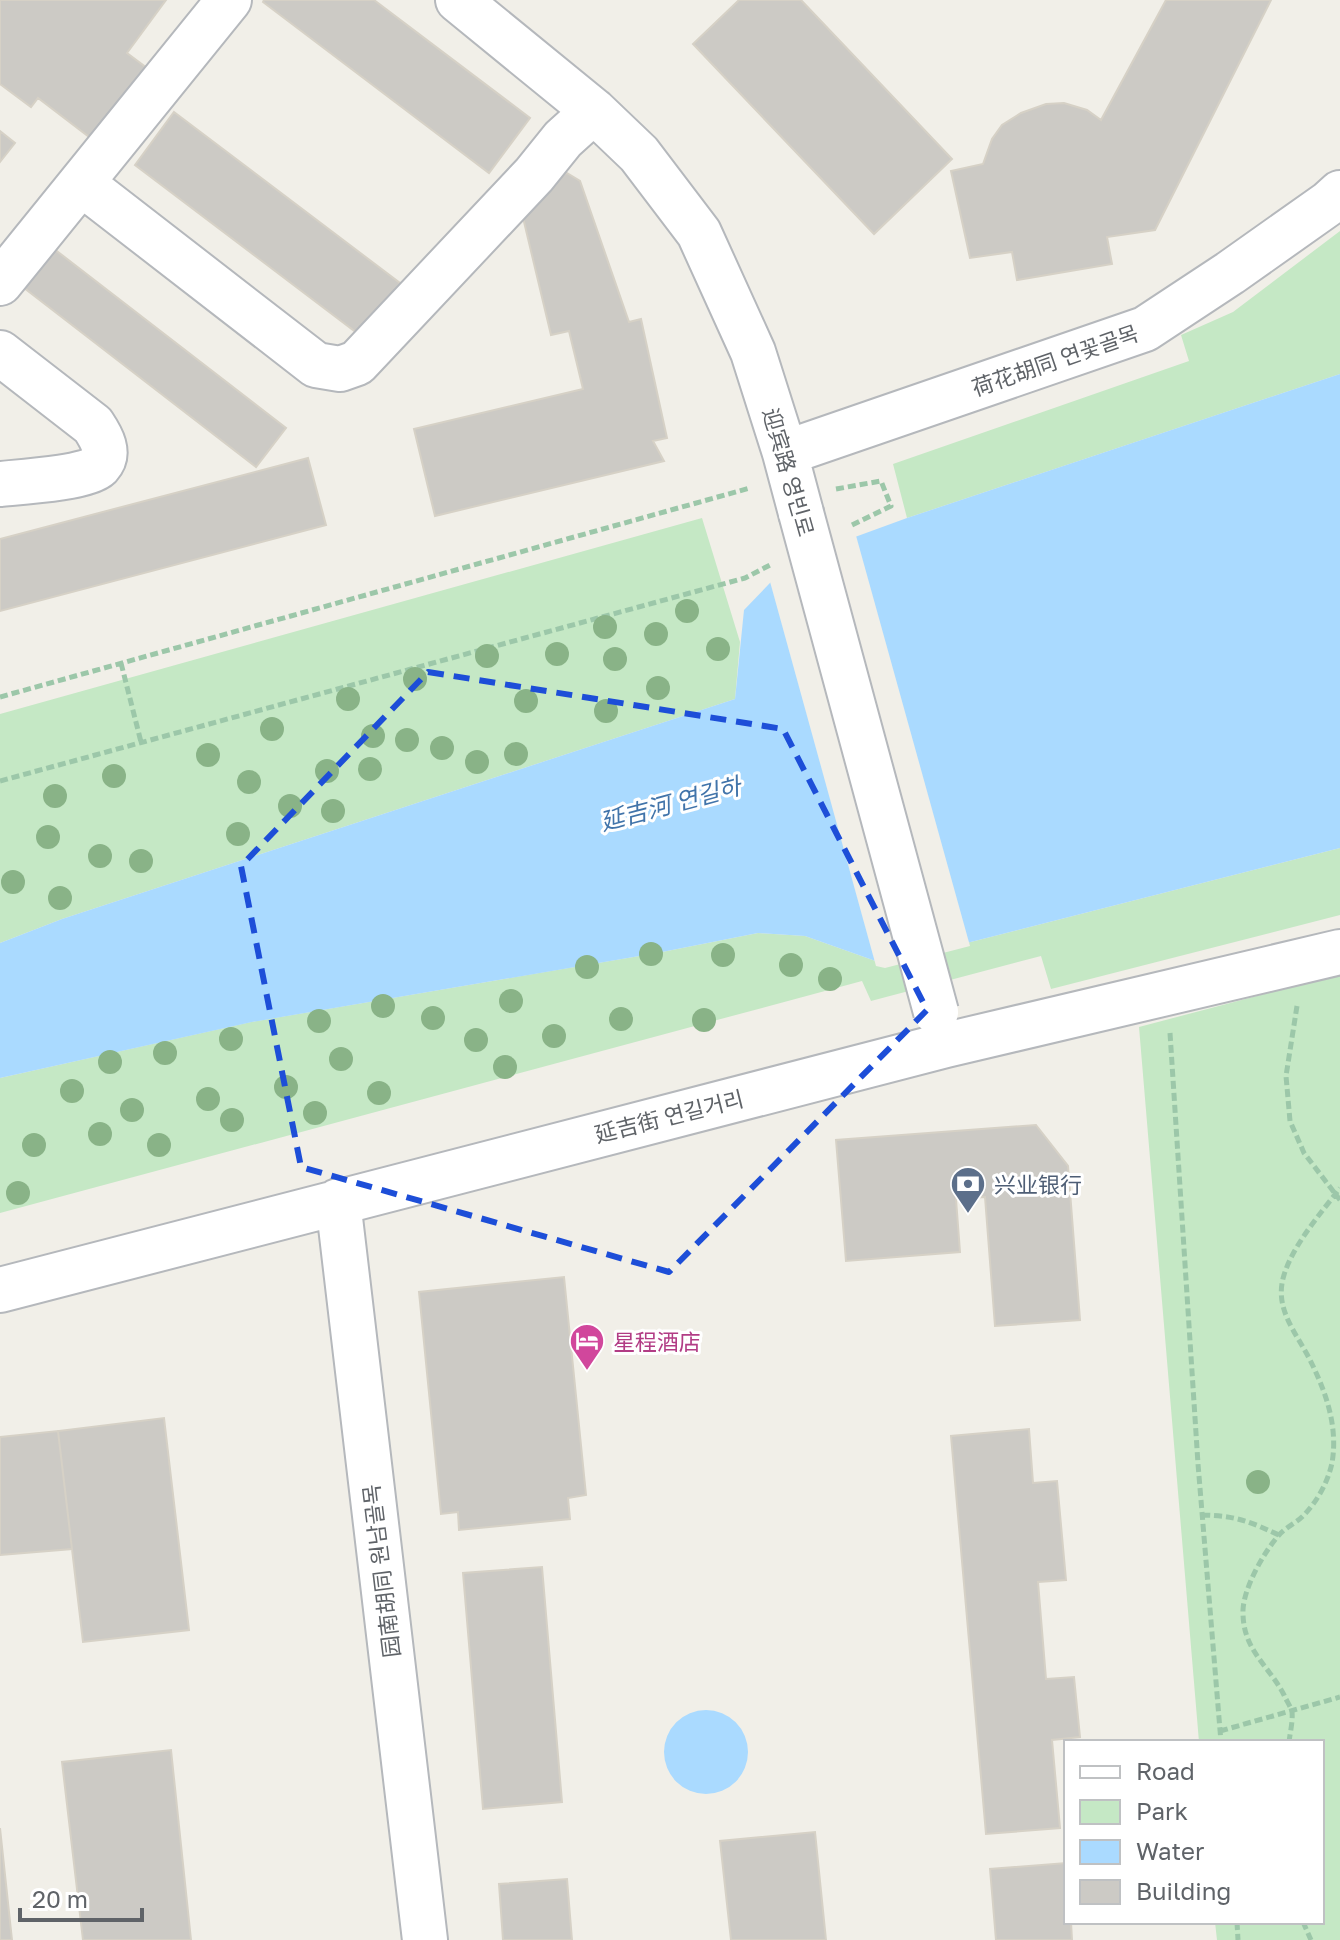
<svg xmlns="http://www.w3.org/2000/svg" width="1340" height="1940" viewBox="0 0 1340 1940" font-family="'Golos Text','Noto Sans SC','Noto Sans KR',sans-serif">
	<style>
		.green { fill: #c5e8c5 }
		.water { fill: #aadaff }
		.pier { fill: #f1efe8 }
		.building { fill: #cccac5; stroke: #d6d1c6; stroke-width: 2 }
		.lines { fill: none; stroke-linecap: round; stroke-linejoin: round }
		.minor-casing { stroke: #b5b8bc; stroke-width: 48 }
		.path { stroke: #9cc7a9; stroke-width: 5; stroke-dasharray: 8 4; stroke-linecap: butt }
		.minor { stroke: #fff; stroke-width: 44 }
		.minor-bridge-casing { stroke: #b5b8bc; stroke-width: 48; stroke-linecap: butt }
		.minor-bridge { stroke: #fff; stroke-width: 44 }
		.tree { fill: #89b387 }
		.marked { fill: none; stroke: #1d4ed8; stroke-width: 6; stroke-dasharray: 16 10; stroke-linejoin: round }
		.labels { text-anchor: middle; dominant-baseline: central; stroke-width: 6; stroke-linejoin: round; paint-order: stroke }
		.street-label { font-size: 22px; fill: #5f6368; stroke: #fff }
		.service-label { font-size: 22px; fill: #4e5e75; stroke: #fff; text-anchor: start }
		.hotel-label { font-size: 22px; fill: #b23c85; stroke: #fff; text-anchor: start }
		.water-label { font-size: 24px; font-style: italic; fill: #4174aa; stroke: #fff }
	</style>
	<rect width="100%" height="100%" fill="#f1efe8"/>
	<path class="green" d="M1340 231V374L907 518 893 464 1189 361 1181 335 1233 312Z
		M702 518 740 642 735 699 62 919 0 943V714Z
		M1340 848V915L1051 989 1041 956 871 1001 862 981 0 1213V1078L251 1022 657 953 758 933 805 936 884 964Z
		M1340 974V1940H1217L1215 1922H1322V1742H1199L1139 1027Z"/>
	<path class="water" d="M1340 374V848L884 964 805 936 758 933 657 953 252 1022 0 1078V943L62 919 735 699 744 610 792 560 907 518Z
		M664 1752a42 42 0 1 1 84 0a42 42 0 1 1-84 0Z"/>
	<path class="pier" d="M855 532 970 946 885 968 876 966 769 578 790 557Z"/>
	<path class="building" d="M0 0H166L127 53 155 74 101 146 38 98 31 107 0 84Z
		M264 0H374L530 118 489 173 263 2Z
		M739 0H801L952 159 874 234 693 44Z
		M1166 0H1271L1155 230 1107 237 1112 264 1017 280 1012 252 970 258 951 171 983 164 992 139 1002 125 1021 113 1046 104 1064 103 1087 110 1101 120Z
		M174 112 400 283 361 336 135 165Z
		M0 131 15 143 0 162Z
		M567 173 580 181 629 322 641 319 667 438 653 441 664 461 435 516 414 429 583 389 569 331 551 335 520 205 536 180Z
		M49 245 286 428 256 467 19 284Z
		M308 458 326 525 0 611V539Z
		M1036 1125 1068 1166 1080 1320 995 1326 985 1197 956 1199 960 1252 846 1261 836 1140Z
		M564 1277 586 1495 568 1498 570 1519 459 1530 458 1512 441 1514 419 1292Z
		M164 1418 189 1630 83 1642 58 1431Z
		M1029 1429 1033 1483 1057 1481 1066 1580 1038 1582 1046 1679 1074 1677 1080 1737 1052 1740 1060 1828 986 1834 951 1436Z
		M58 1431 72 1549 0 1555V1437Z
		M542 1567 562 1802 483 1809 463 1573Z
		M171 1750 191 1940H83L62 1762Z
		M0 1828 12 1940H0Z
		M815 1832 826 1940H731L720 1841Z
		M1066 1863V1922H1071L1072 1940H996L990 1869Z
		M567 1879 572 1940H503L499 1884Z"/>
	<g class="lines">
		<defs>
			<path id="minor" d="M458 0 594 111 639 154 699 233 753 352 785 453 801 513
				M81 183 316 365 340 369 357 363 534 175 563 139 594 111
				M0 283 229 0
				M0 353 93 425C101 437 111 453 99 466 87 478 20 482 0 484
				M785 453 1145 329 1230 273 1329 203 1340 193
				M338 1201 425 1940
				M0 1290 946 1045 1340 952"/>
		</defs>
		<use href="#minor" class="minor-casing"/>
		<path class="path" d="M836 489 881 481 891 506 850 526
			M121 663 141 742
			M0 697 750 488
			M0 781 745 578 772 564
			M1297 1006 1286 1076 1290 1121 1304 1153 1340 1200
			M1170 1033 1198 1464 1221 1742
			M1202 1515C1237 1516 1248 1521 1279 1535
			M1220 1731 1340 1697
			M1289 1742C1290 1733 1293 1721 1292 1712 1291 1707 1286 1700 1284 1695 1268 1664 1242 1650 1243 1610 1244 1587 1264 1552 1279 1535 1286 1527 1296 1523 1303 1516 1317 1502 1328 1482 1332 1463 1338 1428 1327 1395 1312 1364 1298 1334 1273 1310 1284 1275 1293 1245 1321 1213 1340 1188
			M1237 1922 1238 1940
			M1303 1922 1311 1940"/>
		<use href="#minor" class="minor"/>
		<defs>
			<path id="minor-bridge" d="M801 513 936 1012"/>
		</defs>
		<use href="#minor-bridge" class="minor-bridge-casing"/>
		<use href="#minor-bridge" class="minor-bridge"/>
	</g>
	<g class="tree">
		<circle cx="687" cy="611" r="12"/>
		<circle cx="605" cy="627" r="12"/>
		<circle cx="656" cy="634" r="12"/>
		<circle cx="718" cy="649" r="12"/>
		<circle cx="557" cy="654" r="12"/>
		<circle cx="487" cy="656" r="12"/>
		<circle cx="615" cy="659" r="12"/>
		<circle cx="415" cy="679" r="12"/>
		<circle cx="658" cy="688" r="12"/>
		<circle cx="348" cy="699" r="12"/>
		<circle cx="526" cy="701" r="12"/>
		<circle cx="606" cy="711" r="12"/>
		<circle cx="272" cy="729" r="12"/>
		<circle cx="373" cy="736" r="12"/>
		<circle cx="407" cy="740" r="12"/>
		<circle cx="442" cy="748" r="12"/>
		<circle cx="516" cy="754" r="12"/>
		<circle cx="208" cy="755" r="12"/>
		<circle cx="477" cy="762" r="12"/>
		<circle cx="370" cy="769" r="12"/>
		<circle cx="327" cy="771" r="12"/>
		<circle cx="114" cy="776" r="12"/>
		<circle cx="249" cy="782" r="12"/>
		<circle cx="55" cy="796" r="12"/>
		<circle cx="290" cy="806" r="12"/>
		<circle cx="333" cy="811" r="12"/>
		<circle cx="238" cy="834" r="12"/>
		<circle cx="48" cy="837" r="12"/>
		<circle cx="100" cy="856" r="12"/>
		<circle cx="141" cy="861" r="12"/>
		<circle cx="13" cy="882" r="12"/>
		<circle cx="60" cy="898" r="12"/>
		<circle cx="651" cy="954" r="12"/>
		<circle cx="723" cy="955" r="12"/>
		<circle cx="791" cy="965" r="12"/>
		<circle cx="587" cy="967" r="12"/>
		<circle cx="830" cy="979" r="12"/>
		<circle cx="511" cy="1001" r="12"/>
		<circle cx="383" cy="1006" r="12"/>
		<circle cx="433" cy="1018" r="12"/>
		<circle cx="621" cy="1019" r="12"/>
		<circle cx="704" cy="1020" r="12"/>
		<circle cx="319" cy="1021" r="12"/>
		<circle cx="554" cy="1036" r="12"/>
		<circle cx="231" cy="1039" r="12"/>
		<circle cx="476" cy="1040" r="12"/>
		<circle cx="165" cy="1053" r="12"/>
		<circle cx="341" cy="1059" r="12"/>
		<circle cx="110" cy="1062" r="12"/>
		<circle cx="505" cy="1067" r="12"/>
		<circle cx="286" cy="1087" r="12"/>
		<circle cx="72" cy="1091" r="12"/>
		<circle cx="379" cy="1093" r="12"/>
		<circle cx="208" cy="1099" r="12"/>
		<circle cx="132" cy="1110" r="12"/>
		<circle cx="315" cy="1113" r="12"/>
		<circle cx="232" cy="1120" r="12"/>
		<circle cx="100" cy="1134" r="12"/>
		<circle cx="34" cy="1145" r="12"/>
		<circle cx="159" cy="1145" r="12"/>
		<circle cx="18" cy="1193" r="12"/>
		<circle cx="1258" cy="1482" r="12"/>
	</g>
	<path class="marked" d="M428 672 783 729 927 1010 669 1272 301 1167 241 866Z"/>
	<defs>
		<symbol id="bank-pin" viewBox="-11 -11 22 30"><path d="M0 17L-7.5 6A9.5 9.5 0 1 1 7.5 6Z" fill="#5c6f8a" stroke="#fff"/><path d="M-6-4H6V4H-6ZM0-2.3a2.3 2.3 0 1 0 0 4.6a2.3 2.3 0 1 0 0-4.6Z" fill="#fff"/></symbol>
		<symbol id="hotel-pin" viewBox="-11 -11 22 30"><path d="M0 17L-7.5 6A9.5 9.5 0 1 1 7.5 6Z" fill="#d1479c" stroke="#fff"/><path d="M-6-4.5h1.5V1H6V5H4.5V3h-9V5H-6ZM-4 0a1.8 1.8 0 1 1 3.6 0ZM.5 0V-2.5h3Q6-2.5 6 0Z" fill="#fff"/></symbol>
	</defs>
	<g fill-rule="evenodd">
		<use href="#bank-pin" x="948" y="1164" width="40" height="54"/>
		<use href="#hotel-pin" x="567" y="1321" width="40" height="54"/>
	</g>
	<g class="labels">
		<g class="street-label">
			<text transform="translate(1055 360) rotate(-19)">荷花胡同 연꽃골목</text>
			<text transform="translate(789 472) rotate(74)">迎宾路 영빈로</text>
			<text transform="translate(669 1116) rotate(-14)">延吉街 연길거리</text>
			<text transform="translate(381 1571) rotate(-97)">园南胡同 원남골목</text>
		</g>
		<g class="service-label">
			<text x="994" y="1184">兴业银行</text>
		</g>
		<g class="hotel-label">
			<text x="613" y="1341">星程酒店</text>
		</g>
		<g class="water-label">
			<text transform="translate(670 803) rotate(-15)">延吉河 연길하</text>
		</g>
	</g>
	<rect x="1064" y="1740" width="260" height="184" fill="#ffffff" stroke="#bfc1c3" stroke-width="2"/>
	<rect x="1080" y="1766" width="40" height="12" fill="#ffffff" stroke="#bfc1c3" stroke-width="2"/>
	<text x="1136" y="1780" font-size="24" fill="#5f6368">Road</text>
	<rect x="1080" y="1800" width="40" height="24" fill="#c5e8c5" stroke="#bfc1c3" stroke-width="2"/>
	<text x="1136" y="1820" font-size="24" fill="#5f6368">Park</text>
	<rect x="1080" y="1840" width="40" height="24" fill="#aadaff" stroke="#bfc1c3" stroke-width="2"/>
	<text x="1136" y="1860" font-size="24" fill="#5f6368">Water</text>
	<rect x="1080" y="1880" width="40" height="24" fill="#cccac5" stroke="#bfc1c3" stroke-width="2"/>
	<text x="1136" y="1900" font-size="24" fill="#5f6368">Building</text>
	<path d="M20 1908v12h122v-12" fill="none" stroke="#5f6368" stroke-width="4"/>
	<text x="32" y="1908" font-size="24" fill="#5f6368" stroke="#ffffff" stroke-width="6" paint-order="stroke">20 m</text>
</svg>
